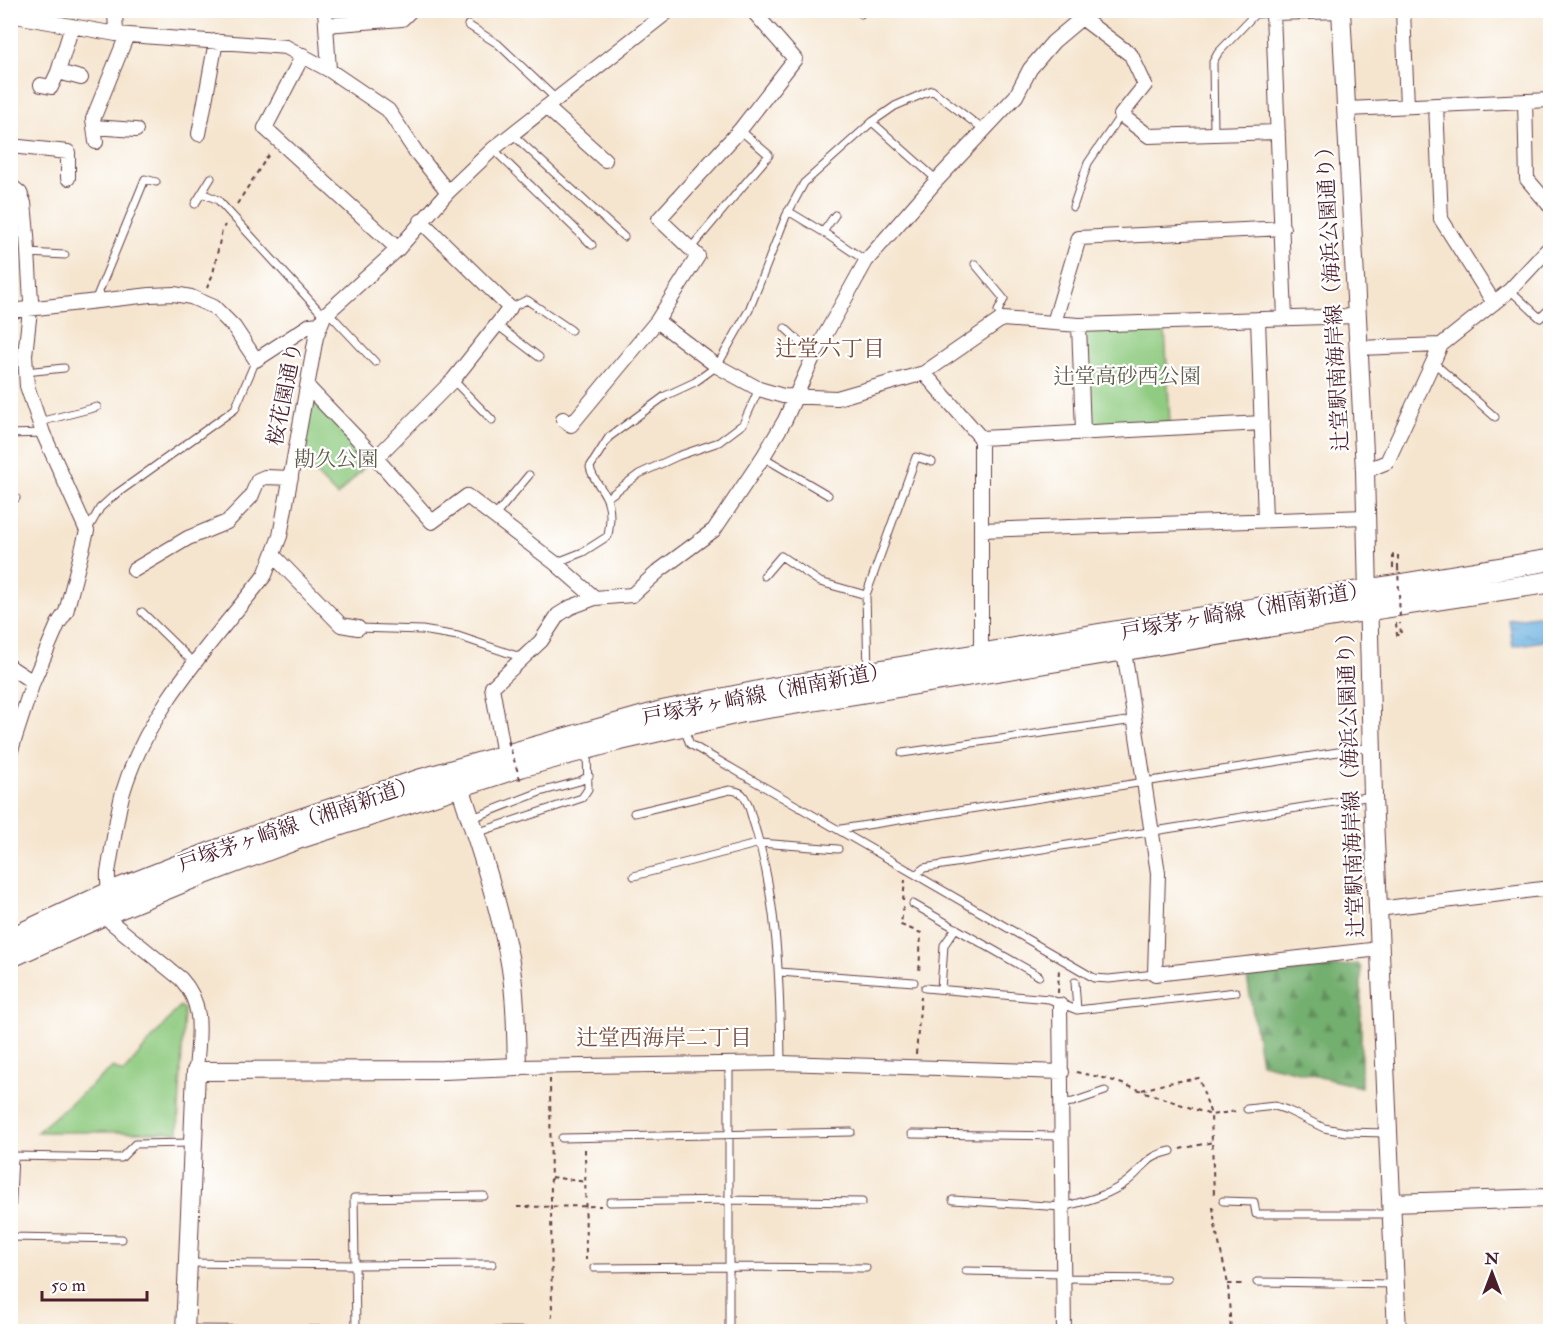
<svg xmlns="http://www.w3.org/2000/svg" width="1561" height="1342" viewBox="0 0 1561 1342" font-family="'IM FELL Double Pica','Noto Serif JP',serif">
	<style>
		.forest { fill: url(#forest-firs); stroke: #5e674c; stroke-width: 1.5 }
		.park { fill: #8fcb80; stroke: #6c7556; stroke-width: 1.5 }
		.water { fill: url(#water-ripples); stroke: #596785; stroke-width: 1.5 }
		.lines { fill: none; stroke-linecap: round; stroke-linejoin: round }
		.lane-casing { stroke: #643d44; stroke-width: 9 }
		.street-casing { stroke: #643d44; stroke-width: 16 }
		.secondary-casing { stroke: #643d44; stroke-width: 20 }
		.primary-casing { stroke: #643d44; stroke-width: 23 }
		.path { stroke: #643d44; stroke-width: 2; stroke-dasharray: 4.5 4.5; stroke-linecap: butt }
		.lane { stroke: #fff; stroke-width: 7 }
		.street { stroke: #fff; stroke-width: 14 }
		.secondary { stroke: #fff; stroke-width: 18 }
		.primary { stroke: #fff; stroke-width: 21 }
		.path-bridge { stroke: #643d44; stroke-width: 2; stroke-dasharray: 4.5 4.5; stroke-linecap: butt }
		.labels { text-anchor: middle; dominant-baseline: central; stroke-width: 4.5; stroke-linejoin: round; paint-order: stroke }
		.street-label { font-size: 21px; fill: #4a1f2b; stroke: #fff }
		.park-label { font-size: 21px; fill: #625b49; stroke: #fff }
		.neighbourhood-label { font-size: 22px; fill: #794b3a; stroke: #fff }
	</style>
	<defs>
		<pattern id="forest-firs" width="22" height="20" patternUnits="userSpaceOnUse" patternTransform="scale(1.5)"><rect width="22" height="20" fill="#73af6e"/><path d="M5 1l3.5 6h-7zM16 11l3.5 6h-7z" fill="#608e5b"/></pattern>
		<pattern id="water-ripples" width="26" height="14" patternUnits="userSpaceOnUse" patternTransform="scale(1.5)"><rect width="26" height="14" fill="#68afdf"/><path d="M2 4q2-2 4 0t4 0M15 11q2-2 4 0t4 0" fill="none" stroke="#588eb5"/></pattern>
	</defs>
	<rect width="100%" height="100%" fill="#fff"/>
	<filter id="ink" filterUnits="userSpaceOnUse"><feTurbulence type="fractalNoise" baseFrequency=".0167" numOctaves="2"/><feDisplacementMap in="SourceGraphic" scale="12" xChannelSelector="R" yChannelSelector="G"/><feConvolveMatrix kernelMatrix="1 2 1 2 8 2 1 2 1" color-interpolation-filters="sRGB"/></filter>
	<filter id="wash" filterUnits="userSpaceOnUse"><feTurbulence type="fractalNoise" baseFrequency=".008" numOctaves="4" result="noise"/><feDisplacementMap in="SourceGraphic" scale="24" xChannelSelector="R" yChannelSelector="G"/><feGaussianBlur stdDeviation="1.35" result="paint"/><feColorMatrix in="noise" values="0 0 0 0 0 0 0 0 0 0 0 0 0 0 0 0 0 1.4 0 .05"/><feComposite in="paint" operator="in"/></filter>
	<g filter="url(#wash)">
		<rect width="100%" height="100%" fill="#f5e5cf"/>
		<path class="forest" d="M1358 964 1361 968V1087L1261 1063 1247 977Z"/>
		<path class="park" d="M1165 328 1170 423 1088 427 1084 329Z
			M309 396 372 459 337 496 299 457Z
			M180 1006 184 1009 178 1132H37L113 1067 123 1073Z"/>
		<path class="water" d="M1550 614V640L1513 646 1509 620Z"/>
	</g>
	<g filter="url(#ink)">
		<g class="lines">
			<defs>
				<path id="lane" d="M861 14 863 10
					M468 25 498 44 556 99
					M872 122 937 180
					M511 133 624 237
					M1214 133 1213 62 1218 53 1255 14 1273 13
					M493 149 592 245
					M202 193 218 200 324 316
					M195 204 211 178
					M1073 207 1088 163 1121 115
					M788 211 823 232 866 261
					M10 231 27 235
					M823 232 835 215
					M690 249 769 155 740 130
					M28 253 65 255
					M975 264 1004 299 998 311 1002 319
					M1510 290 1540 318 1550 308
					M95 301 145 179 156 182
					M510 308 527 300 571 330
					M328 312 375 362
					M497 325 539 357
					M785 328 814 355
					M1433 362 1495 417
					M25 372 64 368
					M453 380 492 420
					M39 422 97 407
					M10 434 43 433
					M763 457 828 495
					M10 497 16 498
					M607 498 639 474 678 456 719 442 743 424 759 389
					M494 517 529 475
					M87 531 100 508 112 497 235 409 256 360
					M555 563 583 552 608 536C610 523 612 509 606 497 601 486 592 479 590 467L609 437 631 421 665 396 695 382 717 366 749 310 786 216 804 183 872 122 895 106 932 90 985 131
					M764 576 781 556 820 582 866 595
					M142 612 195 664
					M358 628 422 630 458 636 523 658
					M868 672 866 595 916 457 932 462
					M683 727 690 744 1094 978 1109 979 1155 974
					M902 753 1134 720
					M634 813 730 790C734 791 739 791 742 794 749 801 751 816 754 824 778 902 780 983 781 1063
					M470 819 540 792 580 781 589 776
					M841 829 1370 747
					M476 833 582 798 588 789 587 751
					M920 871 924 868 1372 796
					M634 876 760 843 838 849
					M913 904 1039 976
					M779 972 914 982
					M1075 982 1077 1010
					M925 988 1049 999 1077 1010 1236 992
					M941 989 944 945 956 928
					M729 1063V1332
					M1062 1103 1073 1102 1105 1091
					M1247 1109 1275 1106 1287 1110 1324 1128 1346 1132 1386 1133
					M912 1134 1062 1136
					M562 1138 851 1132
					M953 1200 1062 1207C1086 1201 1109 1196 1129 1180 1147 1165 1145 1157 1171 1151
					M1223 1201 1254 1202 1256 1214H1390
					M610 1202 729 1200 862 1202
					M10 1237 14 1156 121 1158 135 1144 192 1143
					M10 1237 122 1239
					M189 1263 355 1265 492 1264
					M594 1268 730 1267 866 1268
					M966 1271 1064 1273
					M1064 1278 1166 1279
					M1257 1282 1394 1284
					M187 1329 635 1332
					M356 1329 354 1198 484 1196"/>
				<path id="street" d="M115 10 116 34
					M325 10 329 70
					M1403 10 1407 106
					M10 15 116 34 286 47 329 70 388 110 416 152 448 192
					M1083 19 1131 55 1145 85 1121 115 1149 136 1278 132
					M326 25 402 19 411 10
					M72 26 58 72 81 78
					M303 55 265 128 398 249
					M41 85 51 87 58 72
					M1525 101 1527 179 1550 206
					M1436 105 1441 219 1494 303
					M546 107 605 160
					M1347 109 1550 100
					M94 127 136 130
					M199 134 216 41
					M96 142 93 119 127 35
					M10 146 68 152V178
					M10 185 20 193 24 203 27 235 31 301 25 355 27 386 43 433 87 531 66 612 58 624 33 682 10 753
					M10 311 150 295 174 294 191 297 214 307 234 327 256 360 310 325 320 324
					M1285 318 1273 13 1341 11
					M1258 319 1265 520
					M657 321 717 366 759 389 783 396 837 398 924 373 1002 319 1079 325 1356 316
					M1054 323 1079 238 1283 228
					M1079 325 1083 432
					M1358 348 1441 345 1510 290 1550 247
					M924 373 981 438V654
					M307 386 376 458 432 522 467 496 555 563 595 598
					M563 419 571 425 657 321 698 256 659 219 740 130 795 59 752 10
					M981 438 1262 423
					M376 458 453 380 510 308 421 221
					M1365 471 1387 462 1441 345
					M982 530 1366 517
					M274 556 341 625 358 628
					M134 570 188 538 227 522 251 497 258 480 265 477 291 478
					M1124 651 1158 873 1155 974 1380 949
					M10 667 33 682
					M504 755 492 687 541 641 558 615 571 607 595 598 632 595 660 570 714 530 763 457 785 420 814 355 866 261 937 180 1016 96 1030 69 1053 42 1091 10
					M1378 909 1550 888
					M1060 1005 1064 1332
					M517 1067 781 1063 1062 1072
					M196 1071C198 1037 206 1006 181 979L111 922C112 905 107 889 108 872 113 846 116 818 123 792 148 708 212 643 265 575L280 536 316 337 324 316 328 312 398 249 448 192 493 149 670 10"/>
				<path id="secondary" d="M1341 10 1365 471 1373 796 1397 1332
					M1391 1203 1550 1198
					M185 1332 196 1071 443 1070 517 1067C516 1031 516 993 509 957 497 895 475 834 456 774"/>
				<path id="primary" d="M10 939 109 893 213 852 290 823 423 779 660 712 776 688 1550 560
					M10 957 112 911 187 880 299 838 522 766 618 740 741 712 1368 610 1550 582"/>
			</defs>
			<use href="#lane" class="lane-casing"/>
			<use href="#street" class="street-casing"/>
			<use href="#secondary" class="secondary-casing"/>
			<use href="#primary" class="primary-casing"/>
			<path class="path" d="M237 204 271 151
				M207 288 213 274 222 230 225 225
				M1393 568V555H1398V567
				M1396 623 1397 635H1401L1400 623
				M903 901 905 880
				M903 907 901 925 921 933 919 974
				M1058 993 1059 968
				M916 1054 921 997
				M1076 1072 1108 1079 1211 1115 1214 1195
				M550 1079 552 1322
				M1142 1090 1168 1083 1199 1078 1211 1115 1237 1111
				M585 1149 586 1260
				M1180 1149 1213 1142
				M551 1177 586 1182
				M517 1207 601 1206
				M1213 1207 1215 1225 1228 1284 1231 1332
				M1228 1284H1246"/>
			<use href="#lane" class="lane"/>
			<use href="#street" class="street"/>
			<use href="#secondary" class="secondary"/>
			<use href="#primary" class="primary"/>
			<path class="path-bridge" d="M1398 567 1400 620
				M508 741 521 782"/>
		</g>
	</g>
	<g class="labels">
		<g class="street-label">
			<text transform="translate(1333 294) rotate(-93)">辻堂駅南海岸線（海浜公園通り）</text>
			<text transform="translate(285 394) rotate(-79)">桜花園通り</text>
			<text transform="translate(1245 611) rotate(-10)">戸塚茅ヶ崎線（湘南新道）</text>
			<text transform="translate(766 694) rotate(-11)">戸塚茅ヶ崎線（湘南新道）</text>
			<text transform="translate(1351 780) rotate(-92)">辻堂駅南海岸線（海浜公園通り）</text>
			<text transform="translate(298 824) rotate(-19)">戸塚茅ヶ崎線（湘南新道）</text>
		</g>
		<g class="park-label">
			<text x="1127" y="376">辻堂高砂西公園</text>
			<text x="336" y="459">勘久公園</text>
		</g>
		<g class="neighbourhood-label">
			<text x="830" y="349">辻堂六丁目</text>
			<text x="664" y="1038">辻堂西海岸二丁目</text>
		</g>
	</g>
	<rect width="1561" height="1342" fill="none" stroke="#fff" stroke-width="36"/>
	<g transform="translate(1492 1273)" stroke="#ffffff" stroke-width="4.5" paint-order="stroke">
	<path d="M0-4.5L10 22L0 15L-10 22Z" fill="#4a1f2b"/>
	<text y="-9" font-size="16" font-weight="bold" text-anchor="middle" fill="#4a1f2b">N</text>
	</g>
	<path d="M42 1291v9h105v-9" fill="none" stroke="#4a1f2b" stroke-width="3"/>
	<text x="51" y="1291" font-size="18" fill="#4a1f2b" stroke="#ffffff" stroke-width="4.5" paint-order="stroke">50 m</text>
</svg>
